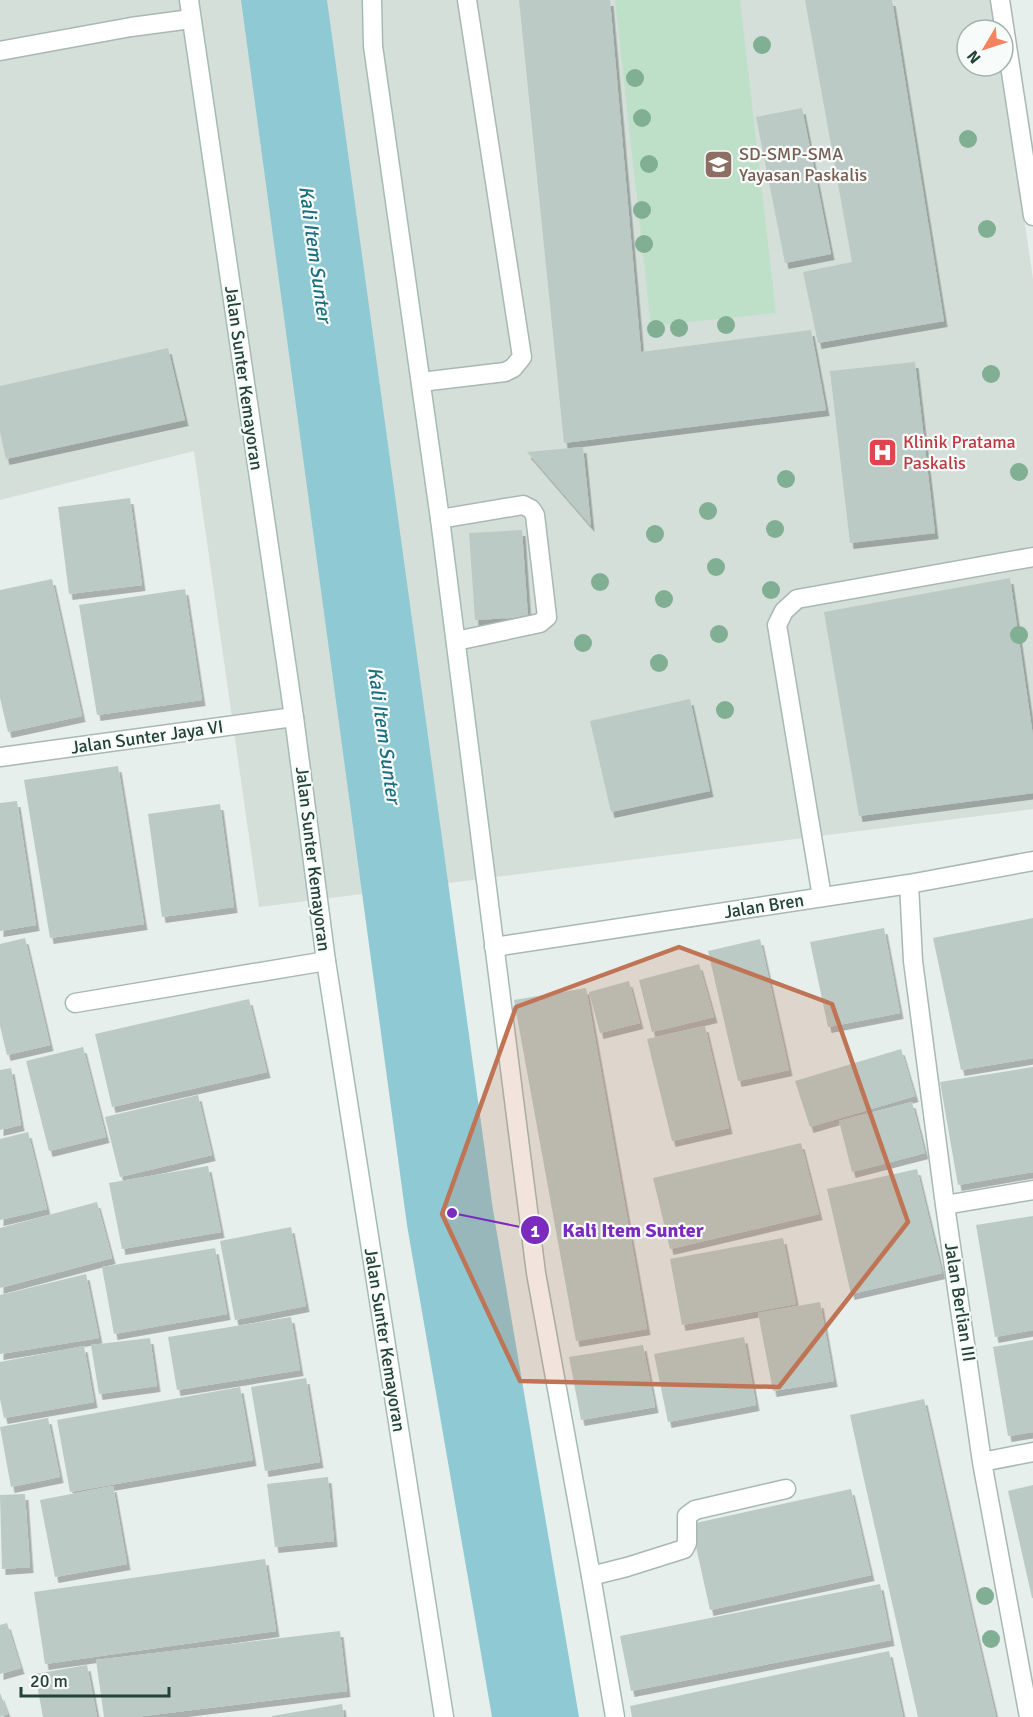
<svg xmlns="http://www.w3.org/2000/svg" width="1033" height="1717" viewBox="0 0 1033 1717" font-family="Signika,sans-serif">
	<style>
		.built { fill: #d4dfda }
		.green { fill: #bfe0c8 }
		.water { fill: #8ec9d4 }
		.building { fill: #bbcac4; filter: url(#shadow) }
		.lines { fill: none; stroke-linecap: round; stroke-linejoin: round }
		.lane-casing { stroke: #a8b8b2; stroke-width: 21 }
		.street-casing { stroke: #a8b8b2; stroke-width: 21 }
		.secondary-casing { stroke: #a4bbb3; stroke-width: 21 }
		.lane { stroke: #fff; stroke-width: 18 }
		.street { stroke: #fff; stroke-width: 18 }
		.secondary { stroke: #fff; stroke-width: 18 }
		.tree { fill: #80af93 }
		.marked { fill: #c07456; fill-opacity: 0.2; stroke: #c07456; stroke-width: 4.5; stroke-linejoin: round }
		.labels { text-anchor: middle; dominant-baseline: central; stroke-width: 4.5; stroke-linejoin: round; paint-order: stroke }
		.education-label { font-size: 18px; fill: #785e54; stroke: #f7fbf9; text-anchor: start }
		.street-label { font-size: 18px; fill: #24423a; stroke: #f7fbf9 }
		.health-label { font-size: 18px; fill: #be3a42; stroke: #f7fbf9; text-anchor: start }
		.water-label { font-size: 20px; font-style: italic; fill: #1c6f80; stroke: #f7fbf9 }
		.leader { fill: none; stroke: #7b2cbf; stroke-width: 2 }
		.callout-dot { fill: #7b2cbf; stroke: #f7fbf9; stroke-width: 2 }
		.mark-label { font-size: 18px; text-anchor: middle; font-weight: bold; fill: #fff }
		.callout-label { font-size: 20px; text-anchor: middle; font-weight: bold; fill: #7b2cbf; stroke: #f7fbf9; stroke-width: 4.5; stroke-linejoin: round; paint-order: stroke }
	</style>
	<defs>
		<filter id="shadow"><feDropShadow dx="3.5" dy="6" stdDeviation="0" flood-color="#0004"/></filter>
	</defs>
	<rect width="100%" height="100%" fill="#e6efeb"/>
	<path class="built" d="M0 0H993L997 30H967V66H1002L1033 279V809L259 907 194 451 0 500Z"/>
	<path class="green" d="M615 0H740L776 313 651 326Z"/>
	<path class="water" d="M241 0H327L493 1210 579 1717H492L407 1225Z"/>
	<path class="building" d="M519 0H610L641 352 811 330 826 410 564 443Z
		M805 0H892L944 321 818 343 803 272 852 262Z
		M802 108 831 254 785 263 756 117Z
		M168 348 185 420 6 459 0 432V386Z
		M915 362 935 533 850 543 830 371Z
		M583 447 591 526 527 452Z
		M130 498 142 585 69 594 58 507Z
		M522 530 528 617 475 620 469 533Z
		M1010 578 1033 736V793L859 816 824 612Z
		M52 579 82 716 8 732 0 698V590Z
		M185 589 202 700 97 715 79 605Z
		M690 699 710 791 611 812 590 721Z
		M118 766 144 924 50 938 24 780Z
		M17 801 36 925 0 931V803Z
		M220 804 234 907 162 917 148 814Z
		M1033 918V1058L961 1070 933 938Z
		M884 928 900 1013 828 1027 810 942Z
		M25 938 50 1045 7 1055 0 1026V944Z
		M760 939 789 1070 738 1081 708 951Z
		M699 964 714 1017 652 1032 639 980Z
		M629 981 640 1023 600 1033 589 992Z
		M586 988 647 1329 576 1341 514 1000Z
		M249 999 267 1072 112 1107 95 1034Z
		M705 1026 729 1128 672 1141 647 1039Z
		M83 1047 106 1137 49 1151 26 1061Z
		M901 1049 915 1096 810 1127 795 1081Z
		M1033 1067V1172L958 1185 940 1082Z
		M11 1068 21 1125 0 1130V1070Z
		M198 1095 212 1155 120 1177 105 1117Z
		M912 1102 925 1153 852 1172 839 1121Z
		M28 1132 47 1209 0 1220V1139Z
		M801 1143 819 1214 670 1249 653 1178Z
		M208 1166 221 1232 122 1249 109 1183Z
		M917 1169 942 1273 851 1294 827 1189Z
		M97 1202 112 1258 0 1288V1228Z
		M1033 1216V1330L995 1337 976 1225Z
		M291 1227 306 1306 235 1320 220 1241Z
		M783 1238 796 1304 682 1325 670 1259Z
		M215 1248 227 1314 114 1334 102 1267Z
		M86 1274 99 1338 0 1354V1295Z
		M820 1302 834 1381 773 1391 758 1313Z
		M291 1317 300 1370 177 1390 168 1337Z
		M744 1337 756 1405 668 1422 654 1354Z
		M150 1338 157 1386 99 1394 91 1345Z
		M1033 1340V1432L1008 1436 993 1347Z
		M643 1345 655 1407 581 1420 569 1357Z
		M84 1346 94 1402 4 1418 0 1399V1362Z
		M306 1378 320 1462 265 1471 251 1387Z
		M240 1387 253 1460 70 1492 57 1420Z
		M924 1399 972 1615 996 1717H918L863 1475 850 1415Z
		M48 1418 60 1477 11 1487 0 1427Z
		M328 1477 334 1541 275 1547 267 1484Z
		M1033 1485V1598H1032L1008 1491Z
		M113 1486 127 1564 55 1577 40 1500Z
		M851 1489 871 1575 710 1610 691 1524Z
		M25 1494 30 1567 2 1569 0 1495Z
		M265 1559 276 1631 45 1664 34 1592Z
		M880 1584 891 1640 631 1691 620 1636Z
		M7 1623 21 1668 0 1674V1625Z
		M340 1631 347 1691 135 1717H104L96 1660Z
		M889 1651 903 1717H632L630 1706Z
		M87 1665 97 1717H43L35 1674Z
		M0 1693 8 1714 0 1717Z
		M342 1704 344 1717H272V1716Z"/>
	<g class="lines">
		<defs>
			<path id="lane" d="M0 51 131 27 191 19
				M421 382 505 372 513 368 522 357 467 0
				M440 519 523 505 531 509 535 515 547 617 540 623 456 641"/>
			<path id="street" d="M1000 0 1033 216
				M0 757 294 717
				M909 884 913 961 945 1205 982 1462 1029 1717
				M822 897 777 625 784 611 797 599 1033 557
				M494 947 909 884 1033 861
				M75 1003 326 961
				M945 1205 1033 1190
				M982 1462 1033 1452
				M591 1576 627 1567 684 1549 687 1543V1516L695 1510 786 1489"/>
			<path id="secondary" d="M189 0 294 717 326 961 444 1717
				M372 0 373 46 440 519 536 1273 591 1576 615 1717"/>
		</defs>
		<use href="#lane" class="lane-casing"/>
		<use href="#street" class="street-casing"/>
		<use href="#secondary" class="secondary-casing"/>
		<use href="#lane" class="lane"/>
		<use href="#street" class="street"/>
		<use href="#secondary" class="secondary"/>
	</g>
	<g class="tree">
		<circle cx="762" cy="45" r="9"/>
		<circle cx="635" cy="78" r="9"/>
		<circle cx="642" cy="118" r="9"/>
		<circle cx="968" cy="139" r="9"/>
		<circle cx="649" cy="164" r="9"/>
		<circle cx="642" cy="210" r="9"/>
		<circle cx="987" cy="229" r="9"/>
		<circle cx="644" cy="244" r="9"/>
		<circle cx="726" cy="325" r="9"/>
		<circle cx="679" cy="328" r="9"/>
		<circle cx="656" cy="329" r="9"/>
		<circle cx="991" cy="374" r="9"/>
		<circle cx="1019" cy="472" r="9"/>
		<circle cx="786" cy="479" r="9"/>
		<circle cx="708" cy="511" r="9"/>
		<circle cx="775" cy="529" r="9"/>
		<circle cx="655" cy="534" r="9"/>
		<circle cx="716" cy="567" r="9"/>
		<circle cx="600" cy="582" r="9"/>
		<circle cx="771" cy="590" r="9"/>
		<circle cx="664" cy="599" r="9"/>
		<circle cx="719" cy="634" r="9"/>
		<circle cx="1019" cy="635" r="9"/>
		<circle cx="583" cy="643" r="9"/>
		<circle cx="659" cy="663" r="9"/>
		<circle cx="725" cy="710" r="9"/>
		<circle cx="985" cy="1596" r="9"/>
		<circle cx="991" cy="1639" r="9"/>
	</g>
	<path class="marked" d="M679 947 832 1004 908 1222 779 1387 520 1381 442 1214 516 1007Z"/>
	<defs>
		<symbol id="school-square" viewBox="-11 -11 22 22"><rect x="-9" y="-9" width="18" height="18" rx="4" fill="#8d6e63" stroke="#f7fbf9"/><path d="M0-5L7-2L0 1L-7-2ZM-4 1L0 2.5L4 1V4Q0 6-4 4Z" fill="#fff"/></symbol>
		<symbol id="hospital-square" viewBox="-11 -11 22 22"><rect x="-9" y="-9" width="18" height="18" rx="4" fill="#e0444e" stroke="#f7fbf9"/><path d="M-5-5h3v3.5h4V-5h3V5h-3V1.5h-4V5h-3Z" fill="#fff"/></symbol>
	</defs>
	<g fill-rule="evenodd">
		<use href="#school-square" x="702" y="148" width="33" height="33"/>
		<use href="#hospital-square" x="866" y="436" width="33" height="33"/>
	</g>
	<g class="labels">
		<g class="education-label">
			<text x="739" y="154">SD-SMP-SMA<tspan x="739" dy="21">Yayasan Paskalis</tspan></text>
		</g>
		<g class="street-label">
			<text transform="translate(244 378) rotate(82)">Jalan Sunter Kemayoran</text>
			<text transform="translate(147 737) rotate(-8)">Jalan Sunter Jaya VI</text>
			<text transform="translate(313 859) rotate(83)">Jalan Sunter Kemayoran</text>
			<text transform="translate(764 906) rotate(-9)">Jalan Bren</text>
			<text transform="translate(960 1302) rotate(81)">Jalan Berlian III</text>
			<text transform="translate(385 1340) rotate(81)">Jalan Sunter Kemayoran</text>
		</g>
		<g class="health-label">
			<text x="903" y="442">Klinik Pratama<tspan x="903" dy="21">Paskalis</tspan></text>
		</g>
		<g class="water-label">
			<text transform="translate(315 254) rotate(82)">Kali Item Sunter</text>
			<text transform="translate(384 735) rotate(82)">Kali Item Sunter</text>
		</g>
	</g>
	<path class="leader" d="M452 1213L535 1230"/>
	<g class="callout-dot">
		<circle cx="452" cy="1213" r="6"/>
		<circle cx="535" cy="1230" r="15"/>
	</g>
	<g class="mark-label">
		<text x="535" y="1237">1</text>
	</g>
	<g class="callout-label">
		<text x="633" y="1237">Kali Item Sunter</text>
	</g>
	<g transform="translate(985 48) rotate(231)"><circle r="28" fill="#f7fbf9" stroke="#a3b1ad" stroke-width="1.5"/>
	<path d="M0-4.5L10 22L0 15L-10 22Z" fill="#f4845f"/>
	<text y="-9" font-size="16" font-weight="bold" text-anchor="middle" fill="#24423a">N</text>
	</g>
	<path d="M21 1687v9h148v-9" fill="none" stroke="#24423a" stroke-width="3"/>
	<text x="30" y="1687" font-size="18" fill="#24423a" stroke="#f7fbf9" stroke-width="4.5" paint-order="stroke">20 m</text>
</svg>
